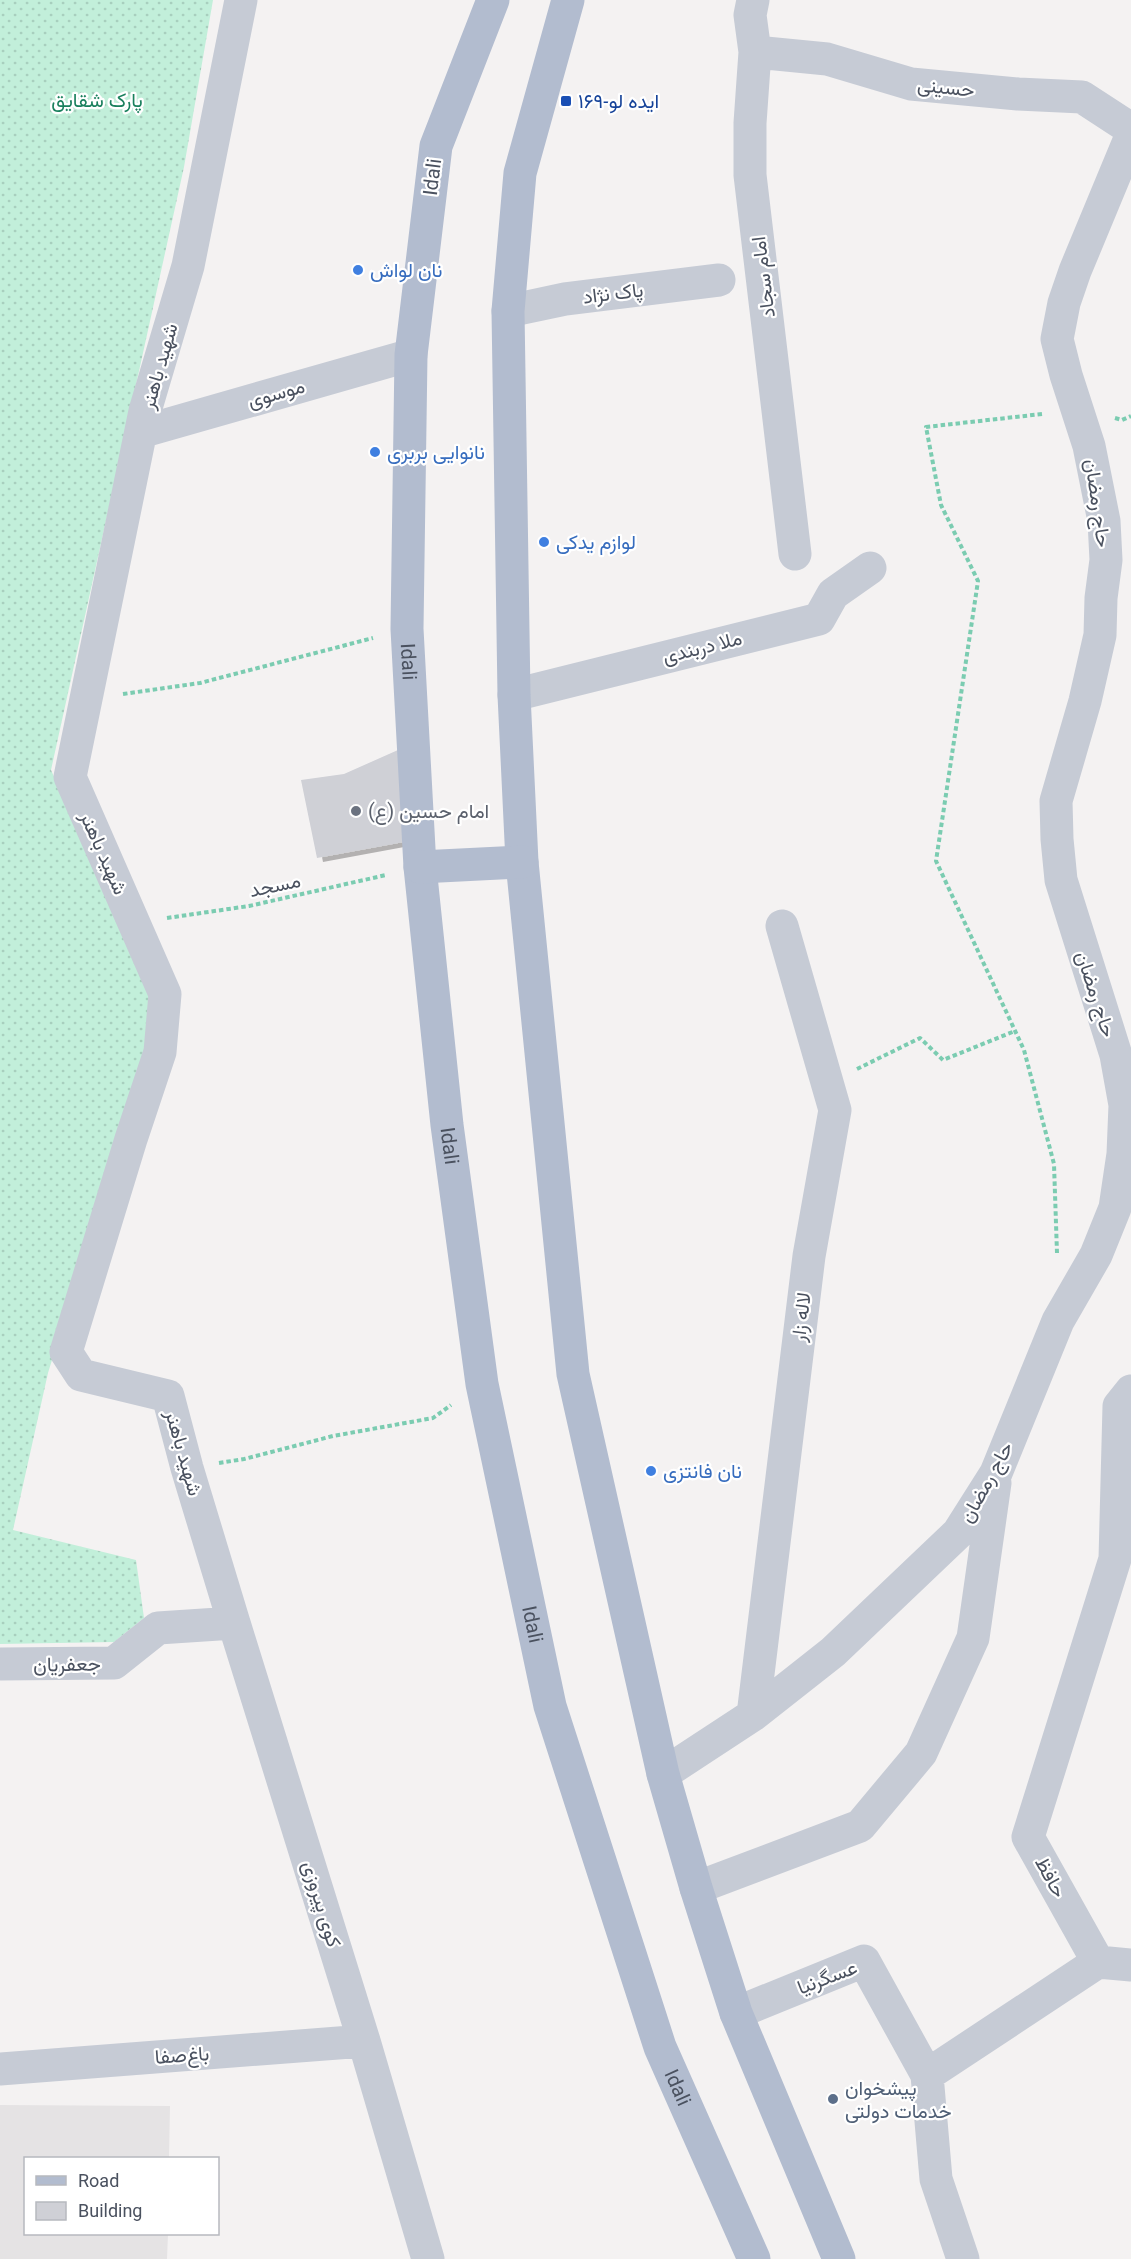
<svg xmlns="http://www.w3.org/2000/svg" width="1131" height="2259" viewBox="0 0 1131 2259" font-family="Roboto,Vazirmatn,sans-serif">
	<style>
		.education { fill: #e5e3e4 }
		.grass { fill: url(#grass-dots) }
		.building { fill: #cfd0d6; filter: url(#shadow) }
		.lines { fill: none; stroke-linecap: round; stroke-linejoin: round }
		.path { stroke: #7bccb1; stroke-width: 4; stroke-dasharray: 4.5 3; stroke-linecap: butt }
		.minor { stroke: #c6cbd5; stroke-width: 33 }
		.major { stroke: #b2bccf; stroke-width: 33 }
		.transit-dot { fill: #1a4fb4; stroke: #fff; stroke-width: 2 }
		.shop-dot { fill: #3f7fe0; stroke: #fff; stroke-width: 2 }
		.worship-dot { fill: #6b7280; stroke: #fff; stroke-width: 2 }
		.service-dot { fill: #5c6f8a; stroke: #fff; stroke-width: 2 }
		.labels { text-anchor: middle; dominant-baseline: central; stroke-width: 4.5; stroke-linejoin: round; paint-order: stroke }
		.street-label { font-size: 20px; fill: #4a515f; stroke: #fff }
		.park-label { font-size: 20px; fill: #1a805d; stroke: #fff }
		.transit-label { font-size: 20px; fill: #164399; stroke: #fff; text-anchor: start }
		.shop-label { font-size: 20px; fill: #366cbe; stroke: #fff; text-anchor: start }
		.worship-label { font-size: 20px; fill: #5b616d; stroke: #fff; text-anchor: start }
		.service-label { font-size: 20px; fill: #4e5e75; stroke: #fff; text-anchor: start }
	</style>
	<defs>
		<pattern id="grass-dots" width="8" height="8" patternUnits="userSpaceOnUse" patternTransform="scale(1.5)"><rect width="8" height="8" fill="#c2efda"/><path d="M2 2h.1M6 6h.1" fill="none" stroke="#a8cfbe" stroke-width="1.8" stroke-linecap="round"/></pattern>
		<filter id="shadow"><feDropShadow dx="6" dy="4" stdDeviation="0" flood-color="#0004"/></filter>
	</defs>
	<rect width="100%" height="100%" fill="#f4f2f2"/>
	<path class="education" d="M0 2105 170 2106 169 2158H26V2234H168L167 2259H0Z"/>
	<path class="grass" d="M0 0H213L184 167 51 770 150 991 148 1046 48 1373 13 1530 136 1560 144 1618 114 1642 0 1644Z"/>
	<path class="building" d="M398 750 409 841 317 858 301 780 344 774Z"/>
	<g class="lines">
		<path class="path" d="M1042 414 926 427 941 505 978 581 936 861 1024 1050 1054 1164 1057 1253
			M1115 418 1122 420 1131 416
			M123 694 200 683 373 638
			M167 918 249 906 386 875
			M857 1069 920 1038 943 1060 1015 1031
			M219 1463 244 1459 333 1436 433 1418 451 1405"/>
		<path class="minor" d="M753 0 750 15 755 52 750 123V175L795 554
			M755 52 827 59 911 84 1018 94 1082 97 1131 129
			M508 311 565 299 719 280
			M141 432 411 355
			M514 695 819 619 833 594 870 568
			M234 1623 187 1468 168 1396 81 1375 66 1352 131 1139 160 1052 165 994 70 777 145 411 188 266 241 0
			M0 1664 114 1663 158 1628 234 1623 364 2041 428 2259
			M753 1715 809 1256 835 1110 782 926
			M663 1774 753 1715 833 1652 958 1533 996 1473 1058 1321 1096 1255 1115 1208 1123 1154 1125 1105 1116 1055 1061 880 1057 839 1056 801 1085 701 1100 635 1101 598 1106 560 1104 521 1089 446 1066 375 1057 339 1064 303 1075 271 1131 136
			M696 1888 860 1826 921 1753 973 1638 995 1483
			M1098 1962 1131 1965
			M736 2013 864 1961 927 2075 936 2179 963 2259
			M0 2069 364 2041
			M927 2075 1098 1962 1028 1837 1115 1559 1119 1406 1131 1391"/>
		<g class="major">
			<path id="s1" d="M493 0 436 146 411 355 407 629 420 867 447 1125 482 1384 550 1706 660 2047 754 2259"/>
			<path d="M568 0 520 173 508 311 514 695 522 862 573 1374 663 1774 696 1888 736 2013 839 2259"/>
			<path d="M420 867 522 862"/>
		</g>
	</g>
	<rect class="transit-dot" x="560" y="95" width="12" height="12" rx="3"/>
	<g class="shop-dot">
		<circle cx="358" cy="270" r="6"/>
		<circle cx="375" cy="452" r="6"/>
		<circle cx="544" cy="542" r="6"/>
		<circle cx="651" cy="1471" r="6"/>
	</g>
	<circle class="worship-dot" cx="356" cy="811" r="6"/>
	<circle class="service-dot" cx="833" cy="2099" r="6"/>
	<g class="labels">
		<g class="street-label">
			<text transform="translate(946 87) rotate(6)">حسینی</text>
			<text transform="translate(432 177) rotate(-83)">Idali</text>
			<text transform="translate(763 277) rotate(-97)">امام سجاد</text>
			<text transform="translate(613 293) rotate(-7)">پاک نژاد</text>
			<text transform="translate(159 366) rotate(-74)">شهید باهنر</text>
			<text transform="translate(276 393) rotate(-16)">موسوی</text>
			<text transform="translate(1098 503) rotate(82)">حاج رمضان</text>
			<text transform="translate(702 647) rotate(-14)">ملا دربندی</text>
			<text stroke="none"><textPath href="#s1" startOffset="674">Idali</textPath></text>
			<text transform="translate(104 853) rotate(66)">شهید باهنر</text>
			<text transform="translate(275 885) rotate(-12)">مسجد</text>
			<text transform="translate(1096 994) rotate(72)">حاج رمضان</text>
			<text stroke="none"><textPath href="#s1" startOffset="1160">Idali</textPath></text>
			<text transform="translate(801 1317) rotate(-83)">لاله زار</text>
			<text transform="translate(184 1453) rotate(74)">شهید باهنر</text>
			<text transform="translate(986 1482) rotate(-61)">حاج رمضان</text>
			<text stroke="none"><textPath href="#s1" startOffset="1646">Idali</textPath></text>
			<text transform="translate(67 1664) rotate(-1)">جعفریان</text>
			<text transform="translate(1051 1877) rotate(61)">حافظ</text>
			<text transform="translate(322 1904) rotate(73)">کوی پیروزی</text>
			<text transform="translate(827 1977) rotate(-21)">عسگرنیا</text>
			<text transform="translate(182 2055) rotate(-4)">باغ‌صفا</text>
			<text stroke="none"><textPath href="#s1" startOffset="2132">Idali</textPath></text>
		</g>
		<g class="park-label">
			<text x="97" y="100">پارک شقایق</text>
		</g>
		<g class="transit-label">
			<text x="578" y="101">۱۶۹-ایده لو</text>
		</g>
		<g class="shop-label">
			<text x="370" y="270">نان لواش</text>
			<text x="387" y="452">نانوایی بربری</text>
			<text x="556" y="542">لوازم یدکی</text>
			<text x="663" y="1471">نان فانتزی</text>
		</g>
		<g class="worship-label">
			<text x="368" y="811">امام حسین (ع)</text>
		</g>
		<g class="service-label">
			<text x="845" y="2088">پیشخوان<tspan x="845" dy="23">خدمات دولتی</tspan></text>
		</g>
	</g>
	<rect x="24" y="2157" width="195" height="78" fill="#ffffff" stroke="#b7b9bf" stroke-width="1.5"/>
	<rect x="36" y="2176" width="30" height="9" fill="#b2bccf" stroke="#b7b9bf" stroke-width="1.5"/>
	<text x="78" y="2187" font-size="18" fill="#4a515f">Road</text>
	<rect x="36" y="2202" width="30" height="18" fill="#cfd0d6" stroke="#b7b9bf" stroke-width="1.5"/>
	<text x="78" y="2217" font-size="18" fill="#4a515f">Building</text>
</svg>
